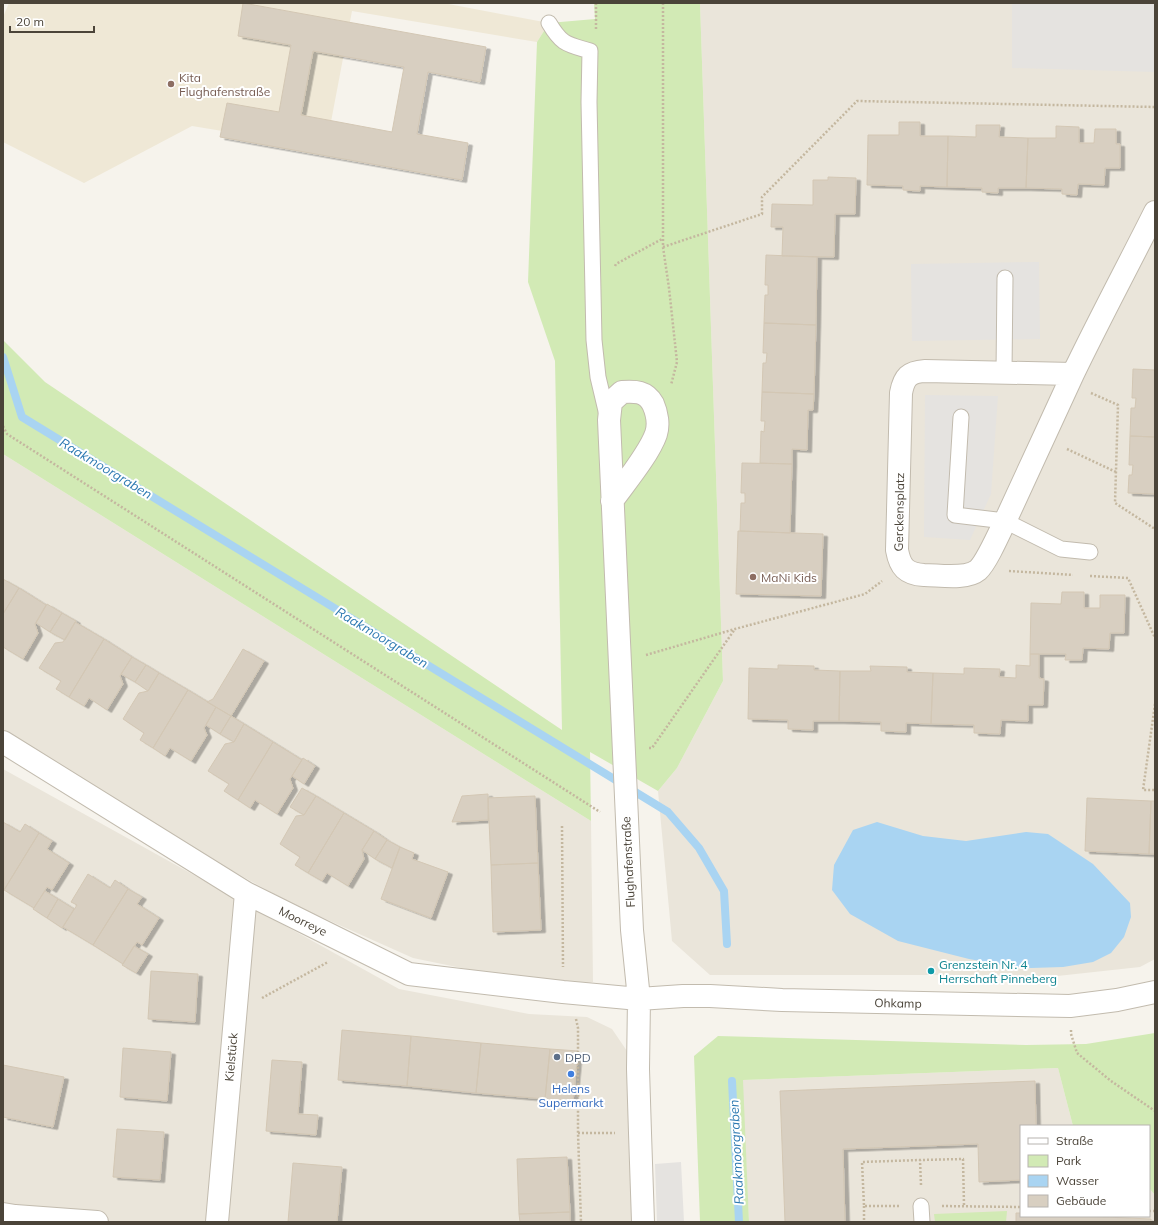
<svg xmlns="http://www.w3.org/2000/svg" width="1158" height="1225" viewBox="0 0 1158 1225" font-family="Mulish,sans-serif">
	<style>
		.residential { fill: #eae5da }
		.education { fill: #efe8d6 }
		.green { fill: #d2eab5 }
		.parking { fill: #e5e3e0 }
		.water { fill: #a9d4f2 }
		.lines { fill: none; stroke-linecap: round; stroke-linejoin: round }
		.stream { stroke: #a9d4f2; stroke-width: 8 }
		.building { fill: #d8cfc1; stroke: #d3c7b4; fill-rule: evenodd; filter: url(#shadow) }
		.lane-casing { stroke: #c2bbae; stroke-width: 17 }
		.street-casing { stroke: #c2bbae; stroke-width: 24 }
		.path { stroke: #c4b79f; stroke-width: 2.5; stroke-dasharray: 2 2; stroke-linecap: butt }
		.lane { stroke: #fff; stroke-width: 15 }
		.street { stroke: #fff; stroke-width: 22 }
		.education-dot { fill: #8d6e63; stroke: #fff; stroke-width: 1.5 }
		.culture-dot { fill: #0f9aa8; stroke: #fff; stroke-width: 1.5 }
		.service-dot { fill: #5c6f8a; stroke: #fff; stroke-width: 1.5 }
		.shop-dot { fill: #3f7fe0; stroke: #fff; stroke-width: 1.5 }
		.labels { text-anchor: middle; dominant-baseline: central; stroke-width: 4; stroke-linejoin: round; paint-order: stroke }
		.education-label { font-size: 12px; fill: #785e54; stroke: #fff; text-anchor: start }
		.street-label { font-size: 12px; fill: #4b4439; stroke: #fff }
		.culture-label { font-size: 12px; fill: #0d838f; stroke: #fff; text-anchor: start }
		.service-label { font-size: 12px; fill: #4e5e75; stroke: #fff; text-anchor: start }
		.shop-label { font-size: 12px; fill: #366cbe; stroke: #fff }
		.water-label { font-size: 13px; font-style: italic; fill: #2e7ab2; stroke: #fff }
	</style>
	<defs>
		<filter id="shadow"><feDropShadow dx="4.5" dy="2.5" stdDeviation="0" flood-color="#0004"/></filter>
	</defs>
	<rect width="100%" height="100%" fill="#f6f3ec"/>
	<path class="residential" d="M700 3H1155V959L1140 967 1039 978 979 975H710L672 941 658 791 677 768 723 681Z
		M3 454 591 821 593 982 559 988 413 958 292 904 3 743Z
		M3 769 399 989 529 1014 587 1017 612 1029 627 1051 634 1222H3Z
		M1058 1068 1073 1126H1021V1216H1149V1188L1155 1195V1222H749L742 1080Z"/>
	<path class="education" d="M9 3H443L549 23 537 42 352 11 326 148 192 126 84 183 3 142V17Z"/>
	<path class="green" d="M594 3H700L723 681 677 768 658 791 590 752 591 821 3 454V340L45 382 562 730 555 361 528 282 537 42 549 23 595 19Z
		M1155 1033V1195L1149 1188V1126H1073L1058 1068 743 1080 749 1222H700L694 1056 718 1036 1026 1045 1086 1044Z
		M1007 1211 1006 1222H935L934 1214Z"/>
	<path class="parking" d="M1012 3H1155V72L1012 68Z
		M1039 262 1040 339 912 341 911 264Z
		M925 395 998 396 991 494 970 540 924 537Z
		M681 1162 684 1222H657L655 1164Z"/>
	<path class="water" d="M877 822 923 836 966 841 1026 832 1048 834 1093 864 1130 903 1131 917 1124 937 1111 953 1093 962 1063 967 1031 968 1007 966 969 959 898 941 850 914 832 890 834 865 853 830Z"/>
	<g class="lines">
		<path class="stream" d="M3 357 22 417 668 812 699 848 724 891 727 944
			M732 1081 739 1222"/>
	</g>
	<path class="building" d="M243 3 486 47 480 82 428 72 417 134 468 143 462 180 220 137 227 103 279 112 291 45 238 36ZM313 51 404 67 392 132 301 115Z
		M899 122H920V136H948L947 187 920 186V191L903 190V186L867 185 868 135H899Z
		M976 125H1000L999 137 1028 138 1026 188H998V193L982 192V188L947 187 948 136 976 137Z
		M1056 126 1079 127V143H1094L1095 129H1116V144H1120V168H1105L1104 185 1078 184 1077 195 1062 194V189L1026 188 1028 138H1056Z
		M828 177 856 178 855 214H835L834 257 782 256 783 227H771L772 204 813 205V180H828Z
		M766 255 817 257 816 325 764 323 765 295H768V285H765Z
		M764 323 816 325 814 394 762 392 763 363H766L767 353H763Z
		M1133 369 1155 370V437L1130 436 1131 408H1135L1136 398H1132Z
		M762 392 814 394 813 410H808L807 450 792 449V464L760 463 761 431 764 432 765 421H761Z
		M1130 436 1155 437V494L1128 493 1129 475H1132L1133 465H1129Z
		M742 463 792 464 790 533 740 531 741 503H745V493H741Z
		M738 531 823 534 821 596 736 594Z
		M3 579 19 588 3 614Z
		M19 588 46 605 35 624 38 633 23 659 3 647V614Z
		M1062 592H1084V608H1100V595H1125L1124 633H1110L1109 649 1083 648 1082 660H1065L1066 654H1030L1031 603 1061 604Z
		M47 604 62 613 50 632 36 623Z
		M62 613 76 621 65 640 50 632Z
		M75 622 104 639 69 697 56 689 61 681 39 668 55 643 63 642Z
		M104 639 132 657 120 676 123 684 107 710 89 698 84 706 69 697Z
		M243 649 264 661 231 716 207 702 213 699Z
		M1030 654H1039V678L1044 679 1043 705H1028V721L1001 720 1000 734 974 733V725L931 724 933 673 964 674V668L1000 669 999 677 1016 678V665L1030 666Z
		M132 657 146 665 135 682 121 674Z
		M146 665 159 673 148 691 135 682Z
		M778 665 814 666V670L840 671 839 721H813V730L788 729V720L748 719 749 668 778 669Z
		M870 666 907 667V672L933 673 931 724 906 723V732L881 731V722L839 721 840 671H871Z
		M159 673 188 690 153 748 140 740 144 733 123 719 139 693 148 691Z
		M188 690 216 707 204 728 207 735 191 761 170 748 165 756 153 748Z
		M216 707 231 716 220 734 206 725Z
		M231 716 244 724 234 742 220 734Z
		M244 724 273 742 238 800 224 791 229 784 208 771 225 744 234 742Z
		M273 742 302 760 290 779 293 788 277 814 255 800 250 808 238 800Z
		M303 758 315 766 304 784 292 776Z
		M302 788 316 796 304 815 290 807Z
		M488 794V820L452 822 462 796Z
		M316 796 344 813 308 873 295 865 300 857 280 844 296 816 304 815Z
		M535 796 538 863 491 865 488 798Z
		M1087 798 1151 801 1149 854 1085 851Z
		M1151 801H1155V854H1149Z
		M344 813 374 831 362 850 364 859 348 886 327 873 322 881 308 873Z
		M3 822 20 832 25 824 39 833 4 890Z
		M374 831 387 840 375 859 362 850Z
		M39 833 52 841 47 849 69 863 52 890 47 887 34 908 4 890Z
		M387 840 400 847 392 868 375 859Z
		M400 847 414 853 412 859 448 872 431 918 381 899Z
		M538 863 541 930 493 932 491 865Z
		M88 874 110 888 115 880 128 889 93 945 63 927 77 905 71 902Z
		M128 889 142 897 137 904 159 918 142 945 137 942 123 964 93 945Z
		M45 891 58 899 47 918 33 909Z
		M58 899 74 909 62 928 47 918Z
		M134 946 148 954 136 973 122 965Z
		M151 971 198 974 195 1022 148 1019Z
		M342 1030 411 1036 407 1086 338 1080Z
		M411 1036 481 1043 476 1093 407 1086Z
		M481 1043 550 1049 545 1099 476 1093Z
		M123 1048 171 1052 167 1101 120 1097Z
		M550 1049 578 1051 573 1102 545 1099Z
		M272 1060 302 1062 298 1114 318 1115 316 1135 266 1131Z
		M3 1065 64 1077 53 1127 3 1117Z
		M1035 1081 1036 1126H1021V1180L979 1182 978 1144 843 1149 845 1222H785L780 1091Z
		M117 1129 164 1132 160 1180 113 1177Z
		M567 1157 570 1212 519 1214 517 1159Z
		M293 1163 342 1167 337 1222H288Z
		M570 1212V1222H520L519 1214Z
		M1016 1213H1021V1216H1083L1151 1219V1222H1016Z"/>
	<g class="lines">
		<defs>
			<path id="lane" d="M549 23C562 45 567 44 590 51L589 102 594 340 598 377 607 415
				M1004 372 1005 278
				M961 417 955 515 1005 521 1061 549 1090 552
				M921 1206 922 1222"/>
			<path id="street" d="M1073 374 925 371C909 372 904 377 901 393L897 550C900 567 906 574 924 575 939 575 966 580 978 570 987 562 1002 527 1008 515 1030 468 1051 421 1073 374 1099 320 1128 266 1155 212
				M612 501C625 483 649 454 656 434 659 425 657 413 653 404 646 391 635 391 622 392L611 402 609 420 632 930 639 999 638 1069 640 1133 643 1222
				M3 742 246 893 409 974 563 992 639 999 683 996H710L782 1000 1070 1006 1117 1000 1155 992
				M3 1214 15 1216 97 1222
				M217 1222 246 893"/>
		</defs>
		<use href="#lane" class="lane-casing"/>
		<use href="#street" class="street-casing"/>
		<path class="path" d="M596 3V30
			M663 3V247L669 288 677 362 671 385
			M663 247 762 214V197L857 101 1155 107
			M615 266 616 264 662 239
			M1091 393 1118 405 1115 503 1155 529
			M3 426 7 434 600 812
			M1067 449 1116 472
			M1009 571 1073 575
			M1090 576 1128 578 1155 638
			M646 655 735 629 865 594 882 581
			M1155 704 1143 790H1155
			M649 748H652L735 629
			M562 826 563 967
			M262 998 328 962
			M576 1019 578 1028V1133L581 1222
			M1071 1030V1034L1077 1053 1111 1081 1155 1111
			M578 1133H615
			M921 1185 920 1160 963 1159 964 1205
			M864 1206V1222
			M899 1206H864L862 1162 920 1160
			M942 1206 1021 1207
			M1149 1211H1155"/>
		<use href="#lane" class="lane"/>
		<use href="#street" class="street"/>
	</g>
	<g class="education-dot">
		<circle cx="171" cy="84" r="4"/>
		<circle cx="753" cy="577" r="4"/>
	</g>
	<circle class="culture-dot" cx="931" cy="971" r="4"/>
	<circle class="service-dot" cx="557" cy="1057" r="4"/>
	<circle class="shop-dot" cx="571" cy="1074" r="4"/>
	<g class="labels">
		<g class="education-label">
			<text x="179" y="77">Kita<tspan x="179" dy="14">Flughafenstraße</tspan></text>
			<text x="761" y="577">MaNi Kids</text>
		</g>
		<g class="street-label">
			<text transform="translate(899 512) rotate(-89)">Gerckensplatz</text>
			<text transform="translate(628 862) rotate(-93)">Flughafenstraße</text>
			<text transform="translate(303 921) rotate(26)">Moorreye</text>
			<text transform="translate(898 1003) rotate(1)">Ohkamp</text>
			<text transform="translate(231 1057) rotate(-85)">Kielstück</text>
		</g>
		<g class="culture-label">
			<text x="939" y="964">Grenzstein Nr. 4<tspan x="939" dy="14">Herrschaft Pinneberg</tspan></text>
		</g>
		<g class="service-label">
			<text x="565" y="1057">DPD</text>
		</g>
		<g class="shop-label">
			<text x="571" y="1088">Helens<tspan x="571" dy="14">Supermarkt</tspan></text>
		</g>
		<g class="water-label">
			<text transform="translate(106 468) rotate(31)">Raakmoorgraben</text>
			<text transform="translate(382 637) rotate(31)">Raakmoorgraben</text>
			<text transform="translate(736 1152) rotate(-93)">Raakmoorgraben</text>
		</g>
	</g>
	<rect width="1158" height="1225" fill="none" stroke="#4b4439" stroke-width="8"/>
	<rect x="1020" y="1125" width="130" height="92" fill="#ffffff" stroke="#b7b4b0"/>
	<rect x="1028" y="1138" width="20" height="6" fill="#ffffff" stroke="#b7b4b0"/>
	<text x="1056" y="1145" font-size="12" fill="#4b4439">Straße</text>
	<rect x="1028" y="1155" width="20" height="12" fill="#d2eab5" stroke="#b7b4b0"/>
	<text x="1056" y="1165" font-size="12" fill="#4b4439">Park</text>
	<rect x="1028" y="1175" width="20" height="12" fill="#a9d4f2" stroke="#b7b4b0"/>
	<text x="1056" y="1185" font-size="12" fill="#4b4439">Wasser</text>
	<rect x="1028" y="1195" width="20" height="12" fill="#d8cfc1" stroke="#b7b4b0"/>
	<text x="1056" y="1205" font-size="12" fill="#4b4439">Gebäude</text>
	<path d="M10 26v6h84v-6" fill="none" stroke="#4b4439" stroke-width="2"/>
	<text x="16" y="26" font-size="12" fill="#4b4439" stroke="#ffffff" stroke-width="3" paint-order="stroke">20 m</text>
</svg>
